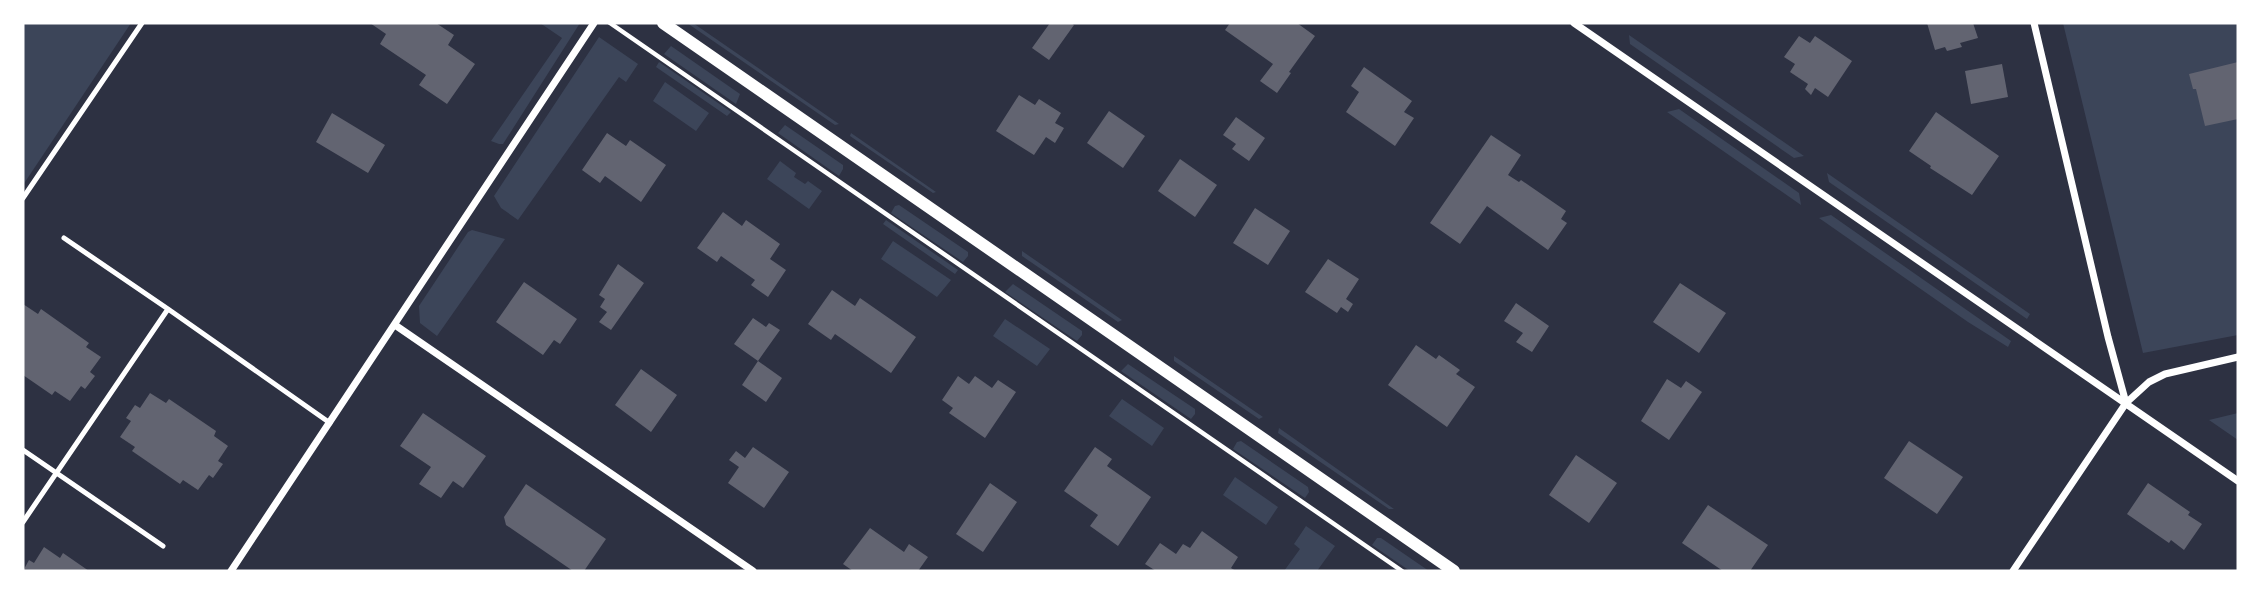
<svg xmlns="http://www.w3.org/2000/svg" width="2261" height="594" viewBox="0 0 2261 594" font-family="'PT Serif',serif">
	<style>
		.green { fill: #3c4559 }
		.building { fill: #626471 }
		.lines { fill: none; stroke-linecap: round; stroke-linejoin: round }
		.path { stroke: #fff; stroke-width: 4.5 }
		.service { stroke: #fff; stroke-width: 5 }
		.minor { stroke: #fff; stroke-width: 7 }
		.tertiary { stroke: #fff; stroke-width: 12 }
	</style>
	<rect width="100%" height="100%" fill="#2d3142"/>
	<path class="green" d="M23 23H131L23 185Z
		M540 23H580L503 144H499L491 141 562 38Z
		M687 23H693L839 124 835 125Z
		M2063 23H2238V335L2143 353Z
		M1629 35 1804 156 1794 158 1630 44Z
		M599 37 638 64 626 82 619 77 518 220 501 208 494 196Z
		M671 46 740 94 736 104 664 54Z
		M659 62 731 112 727 116 656 67Z
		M665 82 709 113 696 131 653 101Z
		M1679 109 1799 193 1801 205 1667 112Z
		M785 125 843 165V169L839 176 778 133Z
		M851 133 936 192 933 193 850 136Z
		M780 161 796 173 794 177 805 184 808 181 822 191 809 209 767 179Z
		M1827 173 2030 314 2027 319 1829 182Z
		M899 205 968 252V256L963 262 891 213 895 206Z
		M1831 215 2011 341 2008 347 1968 322 1819 218Z
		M886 220 958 270 955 274 883 224Z
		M472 230 505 239 437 336 420 323 419 306 468 232Z
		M893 241 951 280 937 297 881 259Z
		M1022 251 1122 320 1118 322 1022 256Z
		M1013 284 1082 331V335L1077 341 1005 292Z
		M1005 319 1050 349 1037 366 993 336Z
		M1174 356 1263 417 1259 419 1174 361Z
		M1128 364 1195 409V414L1191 419 1121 371Z
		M1122 399 1164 428 1152 446 1109 416Z
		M2238 413V440L2209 420Z
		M1279 428 1394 509H1389L1278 433Z
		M1241 441 1308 487 1309 492 1305 498 1233 449 1237 442Z
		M1235 477 1278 507 1266 525 1223 495Z
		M1306 526 1335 546 1317 571H1284L1300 549 1294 544Z
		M1377 538H1381L1429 571H1410L1372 545Z"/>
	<path class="building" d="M370 23H436L454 35 448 45 475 64 447 104 419 85 426 75 380 44 386 34Z
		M1050 23H1071L1074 25 1049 60 1032 48Z
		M1230 23H1297L1315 36 1289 72 1291 73 1277 93 1260 81 1273 64 1225 30Z
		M1927 23H1973L1978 38 1960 43 1962 47 1947 51 1945 47 1935 50Z
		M1799 36 1810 43 1815 36 1852 61 1828 97 1815 88 1811 95 1805 89 1808 84 1790 72 1795 64 1784 57Z
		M2238 62V119L2205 126 2196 89H2193L2189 74Z
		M2002 64 2008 97 1971 104 1965 71Z
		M1364 67 1412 101 1404 112 1414 118 1395 146 1346 112 1359 92 1351 86Z
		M1019 95 1035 105 1039 99 1061 113 1055 123 1064 128 1055 143 1046 137 1034 155 996 131Z
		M1109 111 1145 136 1123 168 1087 143Z
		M1936 112 1999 156 1972 195 1930 168 1931 166 1909 151Z
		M332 113 385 145 368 173 316 142Z
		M1236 117 1265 138 1249 161 1232 149 1236 144 1223 135Z
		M607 133 626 146 630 140 666 165 641 202 605 176 600 183 582 170Z
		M1491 135 1521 155 1508 175 1519 182 1521 180 1566 211 1561 219 1567 223 1548 250 1487 206 1460 244 1430 223Z
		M1180 159 1217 185 1195 217 1158 191Z
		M1255 208 1290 231 1268 265 1233 243Z
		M723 212 742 226 746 220 780 244 770 259 786 270 768 297 751 285 755 280 721 256 717 262 697 248Z
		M1328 259 1359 279 1346 299 1353 304 1348 312 1341 307 1337 313 1305 292Z
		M618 264 644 283 611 330 599 322 607 312 600 307 605 299 599 295Z
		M524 282 577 319 560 344 554 340 543 355 496 322Z
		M1680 283 1726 313 1699 353 1653 322Z
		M832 290 855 306 860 298 916 337 891 373 835 334 831 340 808 324Z
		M1516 303 1549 326 1532 352 1516 342 1523 333 1504 321Z
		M23 304 38 314 41 309 89 343 86 347 101 357 90 372 95 376 85 389 81 386 70 401 55 391 52 395 23 375Z
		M753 318 766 327 769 323 780 330 758 361 734 344Z
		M1416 345 1436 359 1439 355 1460 370 1456 374 1475 387 1447 427 1388 385Z
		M758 361 782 378 766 402 742 385Z
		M641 369 677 395 651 432 615 405Z
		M958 376 969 384 975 376 992 388 998 380 1016 392 985 438 949 413 953 408 942 400Z
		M1667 379 1681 388 1686 381 1702 392 1669 440 1641 421Z
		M150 393 166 403 169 399 216 431 214 436 228 446 218 461 223 464 213 478 209 475 198 490 183 480 180 484 132 451 135 447 120 437 131 421 126 418 135 405 140 408Z
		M423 413 486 456 463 488 453 481 441 498 419 484 431 467 400 446Z
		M1909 441 1963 477 1937 514 1884 478Z
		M753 447 789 472 764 508 728 483 739 467 729 460 736 451 745 458Z
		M1095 447 1112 459 1107 466 1151 497 1118 546 1090 526 1098 515 1064 491Z
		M1576 455 1617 483 1589 523 1549 495Z
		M990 483 1017 502 983 552 956 534Z
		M2148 483 2190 512 2188 515 2202 524 2184 550 2171 540 2169 543 2127 514Z
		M526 484 606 539 584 571H573L506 525 504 517Z
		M1708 505 1768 545 1750 571H1723L1682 543Z
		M870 528 904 552 909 544 928 557 918 571H853L843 564Z
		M1202 531 1238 557 1231 568 1236 571H1156L1145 564 1160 543 1176 554 1183 544 1190 548Z
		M44 547 60 558 63 553 89 571H23L29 560 34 563Z"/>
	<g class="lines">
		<path class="path" d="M610 23 1402 571"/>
		<path class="service" d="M23 198 142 23
			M64 238 168 309
			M23 450 163 546
			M23 522 168 309 330 423"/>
		<path class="minor" d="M1574 23 2238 481
			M2034 23 2108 337 2126 403
			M395 325 753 571
			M231 571 594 23
			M2013 571 2126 403 2149 382 2165 374 2238 357"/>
		<path class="tertiary" d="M663 23 1454 571"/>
	</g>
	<rect width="2261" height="594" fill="none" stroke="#ffffff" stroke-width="49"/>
</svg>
